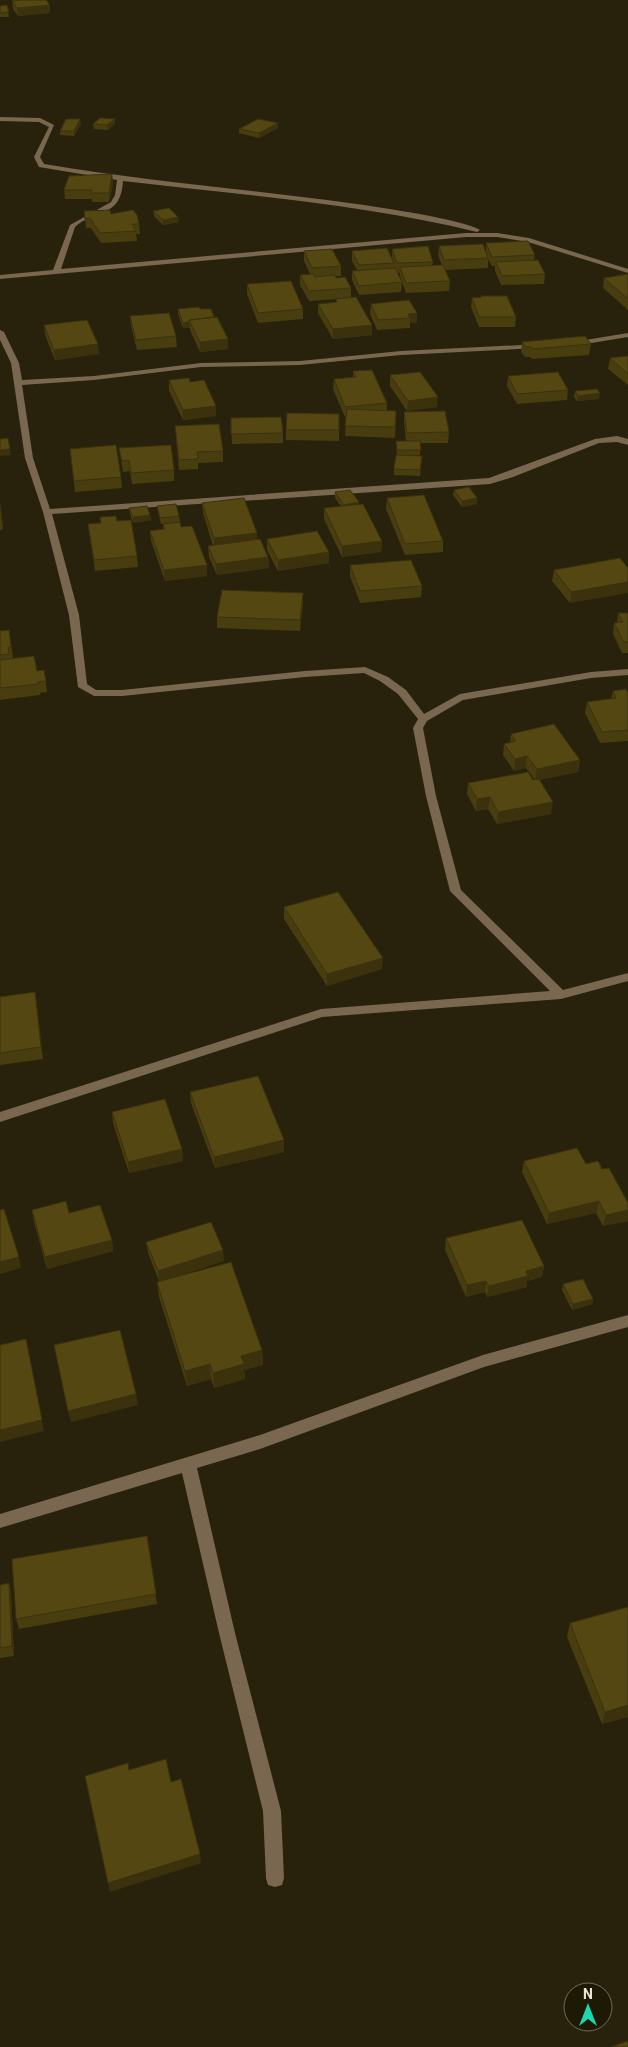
<svg xmlns="http://www.w3.org/2000/svg" width="628" height="2047" viewBox="0 0 628 2047" font-family="Roboto,sans-serif">
	<style>
		.lines { fill: none; stroke-linecap: round; stroke-linejoin: round }
		.minor { fill: #796750; fill-rule: evenodd }
		.wall { fill: #483d0f }
		.shaded-wall { fill: #3b320d }
		.building { fill: #544712; stroke: #3b320d }
	</style>
	<rect width="100%" height="100%" fill="#28220c"/>
	<g class="lines">
		<path class="minor" d="M0 117 40 118 54 125 40 157 44 164C161 184 279 191 396 210 414 213 468 222 480 230L477 232C361 204 242 195 123 181 121 218 97 208 75 227L61 269 466 233H497L529 238 628 269V273L528 242 497 237H466L0 279V275L53 270 70 225 111 202 115 195 117 180 39 167 34 157 49 127 39 122 0 121Z
			M0 330 4 332 19 363 22 380 94 376 201 363 300 361 401 351 541 344 542 346 538 348 401 355 300 365 201 367 94 380 22 385 33 458 50 509 489 478 595 439 617 436 628 439V445L617 442 599 443 513 477 490 484 52 514 79 615 87 684 96 690H122L305 671 365 667 388 677 406 690 424 714 460 694 591 672 628 669V675L591 678 463 700 427 721 423 728 436 796 461 890 563 990 628 973V981L561 999 322 1017 0 1122V1112L321 1009 550 991 450 891 426 796 413 728 418 719 398 694 380 681 364 673 305 677 122 696H94L78 687 69 615 43 512 25 458 11 363 0 340Z
			M628 333V337L573 346 569 344 573 342Z
			M628 1315V1327L484 1367 260 1449 197 1468 235 1633 281 1811 284 1878 282 1885 275 1887 268 1885 266 1878 263 1811 219 1633 182 1473 0 1528V1514L260 1435 483 1355Z"/>
	</g>
	<path class="wall" d="M12 0H46L50 13 18 16 13 9Z
		M7 5 9 17H0V6Z
		M115 119V124L108 130 94 129 93 124Z
		M81 124 74 136 60 135V131Z
		M278 128 259 138 239 133V129Z
		M112 174 113 184 109 202H92V199H65L64 190Z
		M84 211 111 214 139 224 140 234H136L137 241 101 243 91 228H86Z
		M153 211 178 217 179 222 163 225 154 216Z
		M486 243 535 255 534 260 545 274 544 284 501 285 495 271V266H492L488 259V268L445 270 450 281 449 291 406 293 400 276V273H397L402 282 401 292 359 295 352 280V271L357 270 352 261V251L392 258V249L433 262 432 265H442L438 256 439 246 486 252Z
		M304 251 341 266V276H336V278L351 288V298L309 301 300 285V275L310 274 304 261Z
		M628 274V310L603 288 604 278Z
		M247 284 303 309V319L258 323 247 294Z
		M481 296 516 317 515 327H479L471 307 472 298 481 297Z
		M336 299 372 325V335L333 339 318 313V304L336 302Z
		M371 304 417 313V323H410V328L377 330 370 314Z
		M178 309H200L228 349 200 352 190 330V328H183L178 314Z
		M130 316 176 336 177 347 137 350 131 326Z
		M44 325 99 354 55 360 45 335Z
		M522 342 591 344 589 355 532 359 530 357H525L521 352Z
		M628 356V385L608 369 610 358Z
		M353 371 387 403V411H396L395 438 345 436 346 417H345L333 389 334 379 353 377Z
		M390 375 437 407 407 411 390 386Z
		M508 376 568 390 567 400 517 404 507 386Z
		M169 380 190 382 216 416 183 420 169 391Z
		M575 391 599 399 577 401 574 397Z
		M404 412 449 432 448 443H420V455L408 456H422L420 476 394 475V469L397 455 396 441H406L404 422Z
		M339 414V441L286 440V430Z
		M231 418 283 433V443L232 444Z
		M176 437 223 451V462L198 463V469L179 470Z
		M119 448 174 470V481L132 484 130 471 123 472Z
		M71 459 121 477 122 488 75 492Z
		M454 490 477 498V504L462 507 453 495Z
		M335 492 359 504 382 541 381 552 342 557 324 519V508L341 506 335 498Z
		M387 498 443 541V552L405 555 386 509Z
		M0 502 3 529 0 530Z
		M202 503 257 533V539L268 557 269 568 217 575 209 557 208 546H213L203 513Z
		M157 506 179 516 180 522 161 524 158 512Z
		M129 508 150 515 151 520 133 523 130 514Z
		M117 521 137 556 138 567 95 571 88 524Z
		M163 524 181 527 207 565V576L165 581 151 541 150 531 163 529Z
		M267 539 329 552V563L278 571 267 550Z
		M620 558 570 603 552 581 554 570Z
		M350 565 422 586 421 597 360 603 350 576Z
		M303 593V604L300 631 217 628V617Z
		M618 613H628V653H622L613 634 614 623H617Z
		M9 630 13 658 37 671 44 670 47 692 40 693V695L0 700V631Z
		M613 691 628 693V741L600 743 585 713 587 702 611 699Z
		M511 734 580 760 578 772 539 780 551 814 497 824 488 809 476 811 467 794 468 783 535 780 526 768 514 771 503 755 504 744 510 743Z
		M284 907 382 969 327 986 284 919Z
		M35 992 43 1059 0 1065V997Z
		M190 1092 284 1152 215 1168 191 1103Z
		M112 1112 182 1149 183 1161 129 1173 113 1123Z
		M524 1161 586 1164 602 1169 628 1203V1221L603 1226 596 1213 547 1224 522 1172Z
		M32 1210 69 1213 112 1240 113 1251 47 1269 34 1222Z
		M446 1238 544 1266 542 1277 527 1281V1287L487 1297 485 1292 466 1297 445 1250Z
		M146 1242 224 1261 175 1277 262 1350 263 1365 244 1370 245 1379 214 1388 211 1379 187 1386 159 1297 157 1282 159 1281 148 1253Z
		M563 1284 593 1299 592 1304 572 1310 562 1290Z
		M147 1536 157 1604 19 1629 16 1619Z
		M9 1583 11 1593 14 1656 0 1658V1585Z
		M628 1607V1717L602 1724 567 1637 570 1623Z"/>
	<path class="shaded-wall" d="M50 5V13L18 16 17 8Z
		M80 119 81 124 74 136V131Z
		M115 119V124L108 130 107 125Z
		M278 123V128L259 138V133Z
		M112 174 113 184 109 202V193Z
		M178 217 179 222 163 225V220Z
		M417 313V323H410V318L408 314Z
		M189 322 190 328H183V323Z
		M372 325V335L333 339V329Z
		M228 339V349L200 352V342Z
		M98 344 99 354 55 360 54 350Z
		M600 393 599 399 577 401 578 396Z
		M438 397 437 407 407 411 408 401Z
		M216 406V416L183 420V410Z
		M10 449 11 455 0 456V450Z
		M477 498V504L462 507V501Z
		M0 502 1 507 3 529 1 519Z
		M359 502V508L344 510V505Z
		M150 515 151 520 133 523V517Z
		M257 533V544L214 549V538Z
		M382 541 381 552 342 557V546Z
		M329 552V563L278 571V560Z
		M268 557 269 568 217 575 216 564Z
		M207 565V576L165 581 164 570Z
		M628 582V593L570 603 571 592Z
		M303 593V604L300 631V620Z
		M527 756 526 768 514 771 515 759Z
		M580 760 578 772 535 781 537 769Z
		M490 797 488 809 476 811 477 799Z
		M553 802 551 814 497 824 498 812Z
		M383 958 382 969 327 986V974Z
		M35 992 37 1004 43 1059 41 1047Z
		M284 1140V1152L215 1168 214 1157Z
		M182 1149 183 1161 129 1173 128 1162Z
		M599 1201 596 1213 547 1224 549 1213Z
		M628 1210V1221L603 1226 606 1215Z
		M112 1240 113 1251 47 1269 45 1257Z
		M223 1250 224 1261 159 1282 158 1271Z
		M19 1257 21 1268 0 1274V1262Z
		M544 1266 542 1277 527 1281V1287L487 1297 489 1286 526 1271Z
		M486 1281 485 1292 466 1297 467 1285Z
		M593 1299 592 1304 572 1310 573 1304Z
		M26 1339 44 1431 0 1442V1430Z
		M262 1350 263 1365 244 1370 245 1379 214 1388 213 1373 241 1356Z
		M210 1364 211 1379 187 1386 185 1371Z
		M136 1394 138 1405 71 1422 68 1411Z
		M9 1583 11 1593 14 1656 12 1646Z
		M628 1705V1717L602 1724 605 1712Z
		M200 1854 201 1863 110 1892 108 1883Z"/>
	<path class="building" d="M22 0H46L50 5 17 8 12 1Z
		M7 5 9 12 0 13V6Z
		M100 118 115 119 107 125 93 124Z
		M66 119H80L74 131H60Z
		M258 119 278 123 259 133 239 129Z
		M112 174 109 193H91L92 190H64L69 176Z
		M169 208 178 217 163 220 153 211Z
		M110 210 111 214 133 210 137 215 139 224H132L136 231 100 233 90 218 85 219 84 211Z
		M528 241 535 255 492 257 486 243Z
		M483 244 488 258 444 260 439 246Z
		M428 246 433 262 397 263 392 249Z
		M387 248 394 263 359 265 352 251Z
		M332 249 341 266 312 268 304 251Z
		M538 260 545 274 502 276 496 262Z
		M443 265 450 281 406 283 400 267Z
		M395 268 402 282 359 286 352 271Z
		M314 274 315 277 335 275 336 278 345 277 351 288 309 291 300 275Z
		M628 274V299L604 278Z
		M291 281 303 309 258 313 247 284Z
		M481 296H507L516 317H479L472 298 482 297Z
		M356 297 372 325 333 329 318 304 337 302 336 299Z
		M409 300 417 313 408 314 410 318 378 320 371 304Z
		M199 307 200 309H211L214 317 189 320V322L183 323 178 309Z
		M169 313 176 336 136 340 130 316Z
		M217 317 228 339 200 342 189 320Z
		M87 320 98 344 54 350 44 325Z
		M585 336 591 344 533 349 531 347H526L522 342Z
		M628 356V374L610 358Z
		M372 370 387 403 345 407 334 379 356 377 353 371Z
		M420 372 438 397 408 401 390 375Z
		M558 372 568 390 517 394 508 376Z
		M189 378 190 382 204 380 216 406 183 410 169 380Z
		M597 389 600 393 578 396 575 391Z
		M347 409 396 411 395 427 345 426Z
		M445 411 449 432 407 433 404 412Z
		M287 413 339 414V430H286Z
		M281 417 283 433 231 434V418Z
		M219 424 223 451 197 452 198 459 179 460 175 426Z
		M8 438 10 449 0 450V439Z
		M396 441H420L421 450H397Z
		M116 445 121 477 74 481 70 449Z
		M171 445 174 470 131 473 129 460 122 461 119 448Z
		M396 455 422 456 420 470 394 469Z
		M469 487 477 498 462 501 454 490Z
		M350 490 359 502 344 505 335 492Z
		M424 495 443 541 405 544 387 498Z
		M244 498 257 533 214 538 202 503Z
		M176 504 179 516 160 518 157 506Z
		M363 504 382 541 342 546 324 508Z
		M147 506 150 515 133 517 129 508Z
		M116 516 117 521 131 520 137 556 94 560 88 524 101 523 100 517Z
		M180 522 181 527 192 526 207 565 164 570 150 531 165 529 163 524Z
		M317 531 329 552 278 560 267 539Z
		M260 539 268 557 216 564 208 546Z
		M620 558 628 568V582L571 592 554 570Z
		M411 560 422 586 360 591 350 565Z
		M222 590 303 593 300 620 217 617Z
		M618 613H628V642H624L614 623 623 622Z
		M9 630 11 647H8L9 654 0 655V631Z
		M34 656 37 671 44 670 46 681 38 682 39 684 0 688V660Z
		M626 689 628 693V730L602 732 587 702 616 698 613 691Z
		M554 724 580 760 537 769 527 756 515 759 504 744 516 741 511 734Z
		M528 772 533 780 539 779 553 802 498 812 490 797 477 799 468 783Z
		M338 892 383 958 327 974 284 907Z
		M35 992 41 1047 0 1053V997Z
		M258 1076 284 1140 214 1157 190 1092Z
		M165 1099 182 1149 128 1162 112 1112Z
		M577 1148 586 1164 598 1161 602 1169 609 1168 628 1203V1210L606 1215 599 1201 549 1213 524 1161Z
		M66 1201 69 1213 100 1205 112 1240 45 1257 32 1210Z
		M4 1209 19 1257 0 1262V1210Z
		M522 1220 544 1266 526 1271 528 1276 489 1286 486 1281 467 1285 446 1238Z
		M211 1222 223 1250 158 1271 146 1242Z
		M231 1262 262 1350 241 1356 244 1364 213 1373 210 1364 185 1371 157 1282Z
		M583 1279 593 1299 573 1304 563 1284Z
		M120 1330 136 1394 68 1411 54 1345Z
		M26 1339 42 1420 0 1430V1345Z
		M147 1536 156 1594 16 1619 12 1559Z
		M9 1583 12 1646 0 1648V1585Z
		M628 1607V1705L605 1712 570 1623Z
		M166 1759 171 1782 181 1779 200 1854 108 1883 85 1776 128 1763 129 1770Z
		M628 2041V2047H611Z"/>
	<g transform="translate(588 2007)"><circle r="24" fill="#1e1904" stroke="#6f6b59"/>
	<path d="M0-4L9 19L0 12L-9 19Z" fill="#1cd5b1"/>
	<text y="-8" font-size="14" font-weight="bold" text-anchor="middle" fill="#e9e5d8">N</text>
	</g>
</svg>
